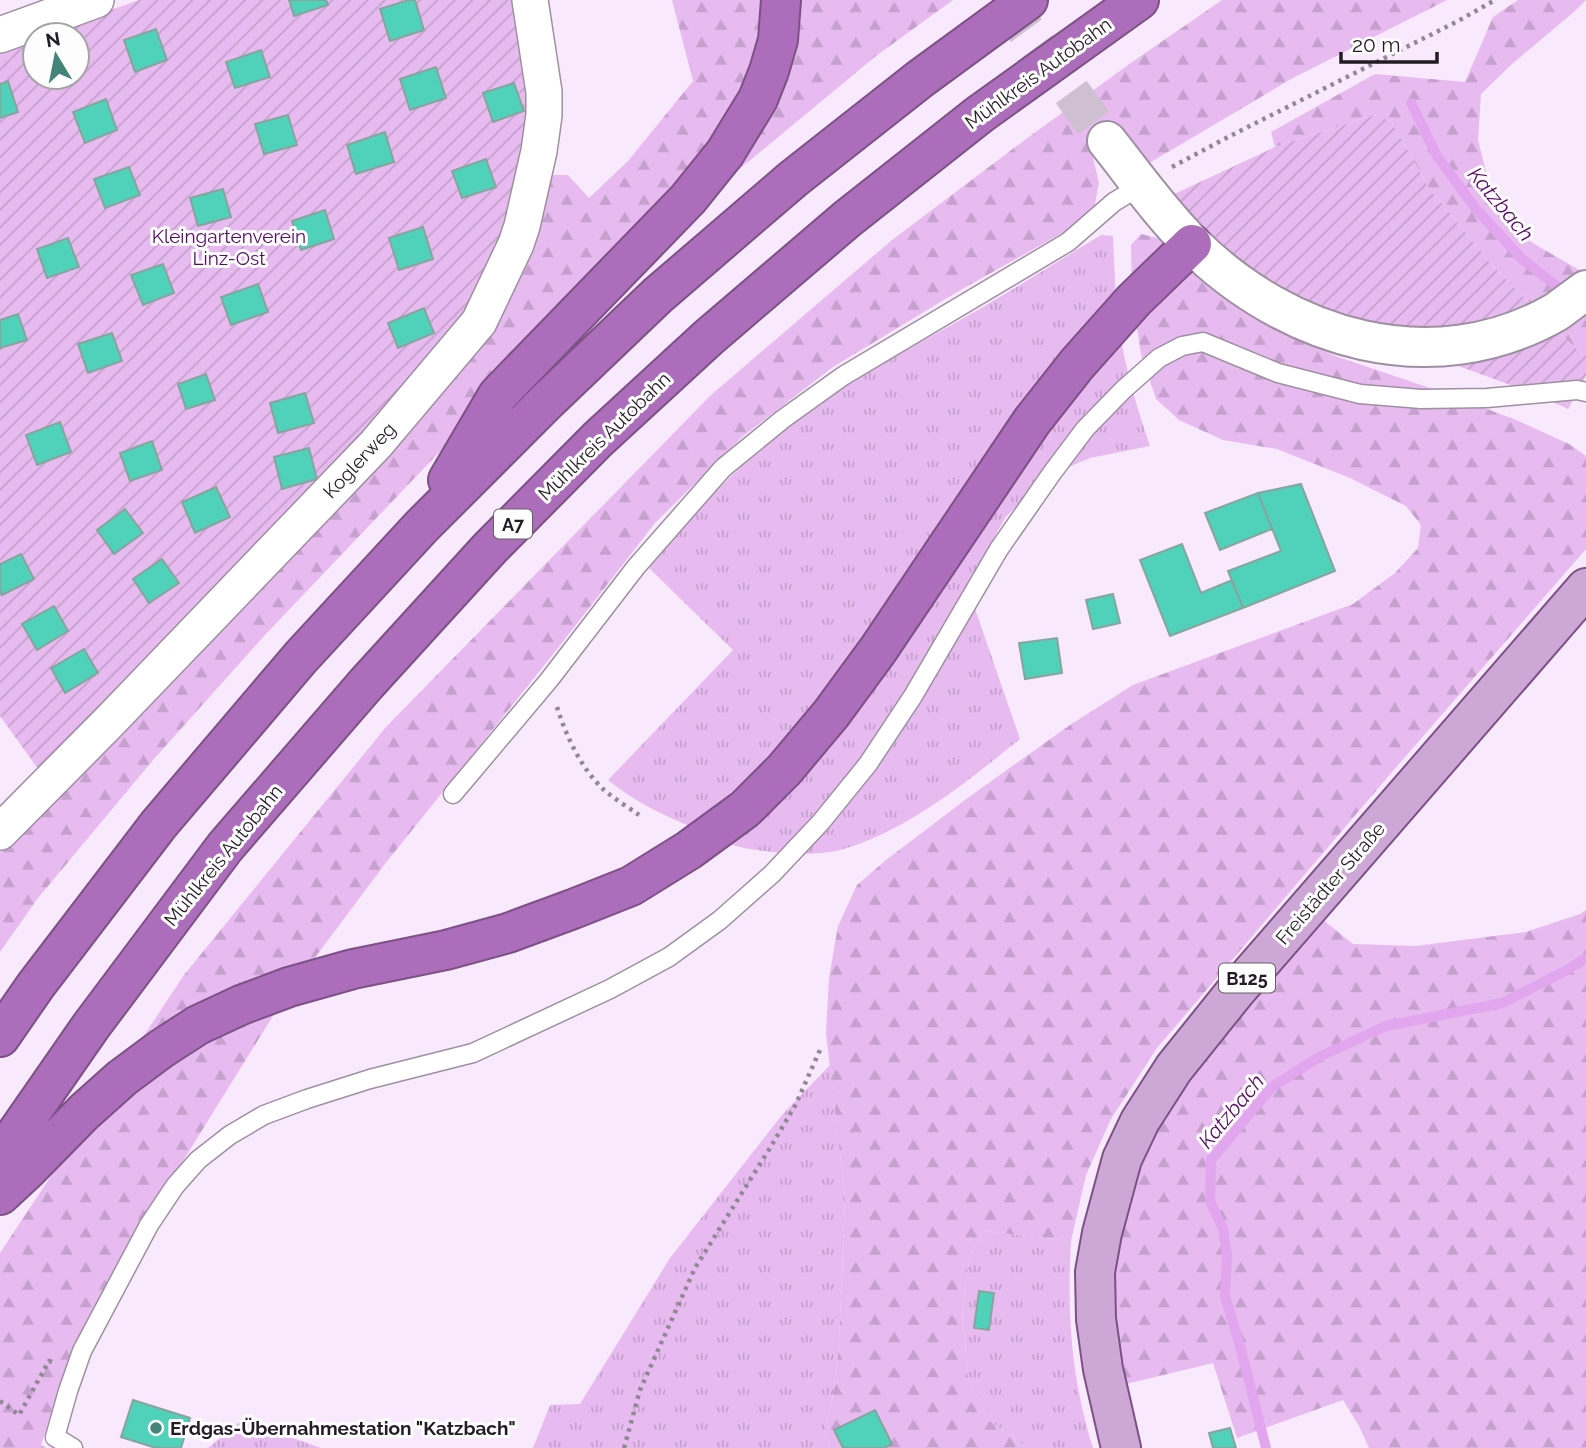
<svg xmlns="http://www.w3.org/2000/svg" width="1586" height="1448" viewBox="0 0 1586 1448" font-family="Raleway,sans-serif">
	<style>
		.grass { fill: url(#grass-tufts) }
		.forest { fill: url(#forest-firs) }
		.garden { fill: url(#garden-furrows) }
		.lines { fill: none; stroke-linecap: round; stroke-linejoin: round }
		.stream { stroke: #e1a6ee; stroke-width: 10 }
		.building { fill: #4fd1ba; stroke: #89a39d; stroke-width: 2 }
		.tertiary-tunnel { stroke: #cec0d1; stroke-width: 38; stroke-dasharray: 38 19; stroke-linecap: butt }
		.service-casing { stroke: #9e8fa1; stroke-width: 21 }
		.minor-casing { stroke: #9e8fa1; stroke-width: 38 }
		.tertiary-casing { stroke: #9e8fa1; stroke-width: 42 }
		.primary-casing { stroke: #7c5185; stroke-width: 42 }
		.motorway-casing { stroke: #7c5185; stroke-width: 42 }
		.path { stroke: #928795; stroke-width: 4.5; stroke-dasharray: 3.5 5; stroke-linecap: butt }
		.service { stroke: #fff; stroke-width: 18 }
		.minor { stroke: #fff; stroke-width: 35 }
		.tertiary { stroke: #fff; stroke-width: 38 }
		.primary { stroke: #cda7d6; stroke-width: 38 }
		.motorway { stroke: #ac6dba; stroke-width: 38 }
		.poi-dot { fill: #428578; stroke: #fdfdfd; stroke-width: 2.5 }
		.labels { text-anchor: middle; dominant-baseline: central; stroke-width: 6; stroke-linejoin: round; paint-order: stroke }
		.shield { fill: #fdfdfd; stroke: #646064; stroke-width: 2 }
		.shield-label { font-size: 18px; font-weight: bold; fill: #221c23 }
		.street-label { font-size: 19px; fill: #221c23; stroke: #fdfdfd }
		.park-label { font-size: 19px; fill: #560a64; stroke: #fdfdfd }
		.poi-label { font-size: 19px; font-weight: bold; fill: #221c23; stroke: #fdfdfd; text-anchor: start }
		.water-label { font-size: 21px; font-style: italic; fill: #560b64; stroke: #fdfdfd }
	</style>
	<defs>
		<pattern id="grass-tufts" width="24" height="20" patternUnits="userSpaceOnUse" patternTransform="scale(1.75)"><rect width="24" height="20" fill="#e7bbf0"/><path d="M3 7l-1-3M5 7V3M7 7l1-3M15 17l-1-3M17 17v-4M19 17l1-3" fill="none" stroke="#c6a0ce"/></pattern>
		<pattern id="forest-firs" width="22" height="20" patternUnits="userSpaceOnUse" patternTransform="scale(1.75)"><rect width="22" height="20" fill="#e7bbf0"/><path d="M5 1l3.5 6h-7zM16 11l3.5 6h-7z" fill="#c6a0ce"/></pattern>
		<pattern id="garden-furrows" width="10" height="10" patternUnits="userSpaceOnUse" patternTransform="scale(1.75)"><rect width="10" height="10" fill="#e7bbf0"/><path d="M-1 1l2-2M0 10L10 0M9 11l2-2" fill="none" stroke="#c6a0ce"/></pattern>
	</defs>
	<rect width="100%" height="100%" fill="#f9e9fd"/>
	<path class="grass" d="M1101 235 1113 236C1114 258 1115 280 1116 302 1120 350 1134 400 1150 446L1090 458 1043 478 1005 518 976 570 972 600 1020 739C968 781 906 832 840 850 813 857 767 853 740 847 727 844 713 837 701 831 667 817 636 803 608 780L733 650 649 568C684 527 718 486 758 451 824 393 902 353 978 310 1019 286 1060 260 1101 235Z
		M830 1065 845 1196 842 1279 838 1355 831 1407 824 1432 831 1448H533L550 1405 580 1404 670 1258 782 1115Z
		M984 1231 1071 1241C1067 1315 1071 1377 1093 1448H1027L987 1419 968 1377 962 1310 969 1259Z
		M242 1420 321 1448H208Z"/>
	<path class="forest" d="M672 0H953L876 56 678 220 487 402 265 635 154 759 38 898 0 952V852L118 725 547 175H568L589 198 628 161 693 81Z
		M1222 0H1447L1293 78 1146 165 1091 149 1099 183 1093 214 1064 232 957 292 833 367 743 436 655 523 558 648 385 864 281 1003 142 1227 89 1321 60 1387 41 1445 46 1448H0V1253L184 975 386 727 711 395 892 240 1026 139 1128 65Z
		M1518 0H1586L1575 11 1512 64 1481 94 1478 140 1492 195 1531 242 1586 274V357L1569 342 1494 267 1429 188 1391 121 1374 115 1275 147 1271 132 1375 74 1465 82 1493 17Z
		M1141 234 1161 239 1261 322 1335 356 1439 391 1514 419 1569 444 1586 456V549L1392 772 1157 1048 1111 1119 1086 1175 1071 1241 984 1231 969 1259 962 1310 968 1377 987 1419 1027 1448H831L824 1432 831 1407 838 1355 842 1279 845 1196 826 1033 829 978 838 926 857 885 886 860 969 797 1070 725 1133 685 1353 604 1395 573 1418 548 1421 525 1406 506 1350 478 1277 449 1223 440 1179 420 1156 399 1141 354 1132 295 1131 245Z
		M1586 910V1448H1369L1359 1426 1343 1400 1237 1438 1213 1363 1126 1384 1117 1324 1113 1273 1120 1219 1139 1164 1171 1105 1225 1035 1322 919 1353 944 1415 946 1526 932 1580 914Z"/>
	<path class="garden" d="M139 0H521L535 111 519 198 467 312 375 429 41 773 0 716V50L35 37V77H77V35H41Z
		M1374 115 1391 121 1429 188 1494 267 1569 342 1586 357V376L1568 409 1541 396 1375 336 1255 275 1208 235 1170 196 1275 147Z"/>
	<g class="lines">
		<path class="stream" d="M1411 103 1437 156 1476 209 1522 259 1568 295
			M1266 1448 1240 1346 1225 1296 1227 1255 1223 1229 1210 1201 1211 1160 1272 1087 1319 1057 1386 1026 1502 1003 1567 970 1586 958"/>
	</g>
	<path class="building" d="M289 0H326L328 5 294 16Z
		M409 0H415L424 30 390 41 380 9Z
		M156 29 167 60 135 72 124 40Z
		M261 50 270 77 235 88 226 62Z
		M436 67 446 98 410 110 400 79Z
		M8 81 18 112 0 118V84Z
		M514 83 524 111 493 122 483 93Z
		M106 99 117 130 85 143 73 112Z
		M288 115 297 145 264 154 255 124Z
		M385 132 394 162 356 174 347 145Z
		M486 159 496 187 462 198 452 171Z
		M129 167 140 195 105 208 94 179Z
		M223 189 231 217 198 226 190 198Z
		M325 210 334 239 301 250 292 221Z
		M423 227 433 259 399 270 389 238Z
		M68 238 79 267 47 278 37 249Z
		M163 264 174 293 143 305 131 275Z
		M258 284 268 312 231 325 221 297Z
		M424 308 434 333 398 348 388 323Z
		M18 314 27 340 0 348V320Z
		M112 333 122 361 88 373 78 344Z
		M206 374 215 400 186 409 178 384Z
		M305 393 314 423 278 433 270 403Z
		M60 422 71 452 37 465 26 435Z
		M152 441 162 470 130 481 120 453Z
		M309 448 317 479 282 489 274 457Z
		M1301 484 1335 571 1243 608 1228 571 1281 551 1258 493Z
		M216 487 230 517 195 533 182 502Z
		M1258 493 1272 529 1220 550 1205 513Z
		M125 509 143 533 114 554 97 530Z
		M1182 544 1201 593 1232 580 1243 608 1170 636 1140 560Z
		M21 554 34 579 2 595 0 590V564Z
		M162 559 179 583 149 603 133 579Z
		M1113 594 1120 623 1093 629 1086 600Z
		M54 606 68 631 37 650 22 624Z
		M1057 638 1062 673 1025 679 1019 643Z
		M84 649 98 673 65 693 51 668Z
		M979 1291 994 1293 989 1330 974 1328Z
		M133 1400 190 1418 181 1448H156L121 1437Z
		M875 1410 892 1444 884 1448H843L834 1430Z
		M1230 1428 1236 1448H1213L1209 1433Z"/>
	<g class="lines">
		<path class="tertiary-tunnel" d="M1004 0 1107 141"/>
		<defs>
			<path id="service" d="M453 794 549 680 636 567 723 468 783 419 843 376 1068 242 1114 202 1142 185
				M73 1448 55 1437 68 1391 82 1351 149 1225 175 1186 198 1160 230 1135 264 1115 307 1099 370 1079 473 1053 610 989 669 957 720 920 772 874 821 822 868 764 913 696 999 549 1052 473 1085 429 1123 390 1159 358 1182 346 1203 342 1278 373 1360 394 1421 399 1487 398 1577 390 1586 392"/>
			<path id="minor" d="M0 35 96 0
				M0 832 110 721 376 444 479 322 516 244 522 226 539 151 544 115V92L530 0"/>
			<path id="tertiary" d="M1107 141C1134 175 1160 212 1191 243 1287 339 1432 383 1556 312 1566 305 1576 297 1586 290"/>
			<path id="primary" d="M1121 1448 1103 1369 1096 1319 1095 1272 1102 1233 1122 1159 1140 1121 1174 1068 1235 992 1586 588"/>
			<path id="motorway" d="M448 480 498 395 688 199 725 153 758 99 769 71 778 40 781 0
				M0 1037 36 985 159 824 301 657 421 527 548 400 658 295 793 179 920 79 1028 0
				M0 1157 91 1026 225 847 366 684 490 548 598 439 709 337 847 219 980 114 1139 0
				M0 1195 28 1169 84 1112 122 1078 161 1049 198 1025 241 1005 289 987 353 969 446 950 508 933 573 909 631 886 689 850 745 809 784 770 831 714 878 650 1032 421 1077 364 1134 300 1192 244"/>
		</defs>
		<use href="#service" class="service-casing"/>
		<use href="#minor" class="minor-casing"/>
		<use href="#tertiary" class="tertiary-casing"/>
		<use href="#primary" class="primary-casing"/>
		<use href="#motorway" class="motorway-casing"/>
		<path class="path" d="M1172 167 1230 136 1458 21 1495 0
			M557 707C566 736 581 768 603 789 614 799 628 807 639 815
			M0 1401 19 1415 49 1361 52 1362
			M624 1448 640 1390 695 1268 770 1148 796 1104 820 1050"/>
		<use href="#service" class="service"/>
		<use href="#minor" class="minor"/>
		<use href="#tertiary" class="tertiary"/>
		<use href="#primary" class="primary"/>
		<use href="#motorway" class="motorway"/>
	</g>
	<circle class="poi-dot" cx="156" cy="1428" r="7"/>
	<g class="labels">
		<g class="shield">
			<rect x="494" y="509.5" width="38" height="29" rx="5"/>
			<rect x="1219" y="963.5" width="56" height="29" rx="5"/>
		</g>
		<g class="shield-label">
			<text x="513" y="524">A7</text>
			<text x="1247" y="978">B125</text>
		</g>
		<g class="street-label">
			<text transform="translate(1038 73) rotate(-36)">Mühlkreis Autobahn</text>
			<text transform="translate(604 436) rotate(-44)">Mühlkreis Autobahn</text>
			<text transform="translate(359 460) rotate(-47)">Koglerweg</text>
			<text transform="translate(223 855) rotate(-51)">Mühlkreis Autobahn</text>
			<text transform="translate(1330 883) rotate(-49)">Freistädter Straße</text>
		</g>
		<g class="park-label">
			<text x="229" y="236">Kleingartenverein<tspan x="229" dy="22">Linz-Ost</tspan></text>
		</g>
		<g class="poi-label">
			<text x="170" y="1428">Erdgas-Übernahmestation "Katzbach"</text>
		</g>
		<g class="water-label">
			<text transform="translate(1501 204) rotate(50)">Katzbach</text>
			<text transform="translate(1231 1111) rotate(-50)">Katzbach</text>
		</g>
	</g>
	<g transform="translate(56 56) rotate(350)"><circle r="33" fill="#fdfdfd" stroke="#a5a3a6" stroke-width="2"/>
	<path d="M0-5L12 26L0 18L-12 26Z" fill="#428578"/>
	<text y="-10" font-size="19" font-weight="bold" text-anchor="middle" fill="#221c23">N</text>
	</g>
	<path d="M1341 52v10h96v-10" fill="none" stroke="#221c23" stroke-width="3.5"/>
	<text x="1352" y="52" font-size="21" fill="#221c23" stroke="#fdfdfd" stroke-width="5" paint-order="stroke">20 m</text>
</svg>
